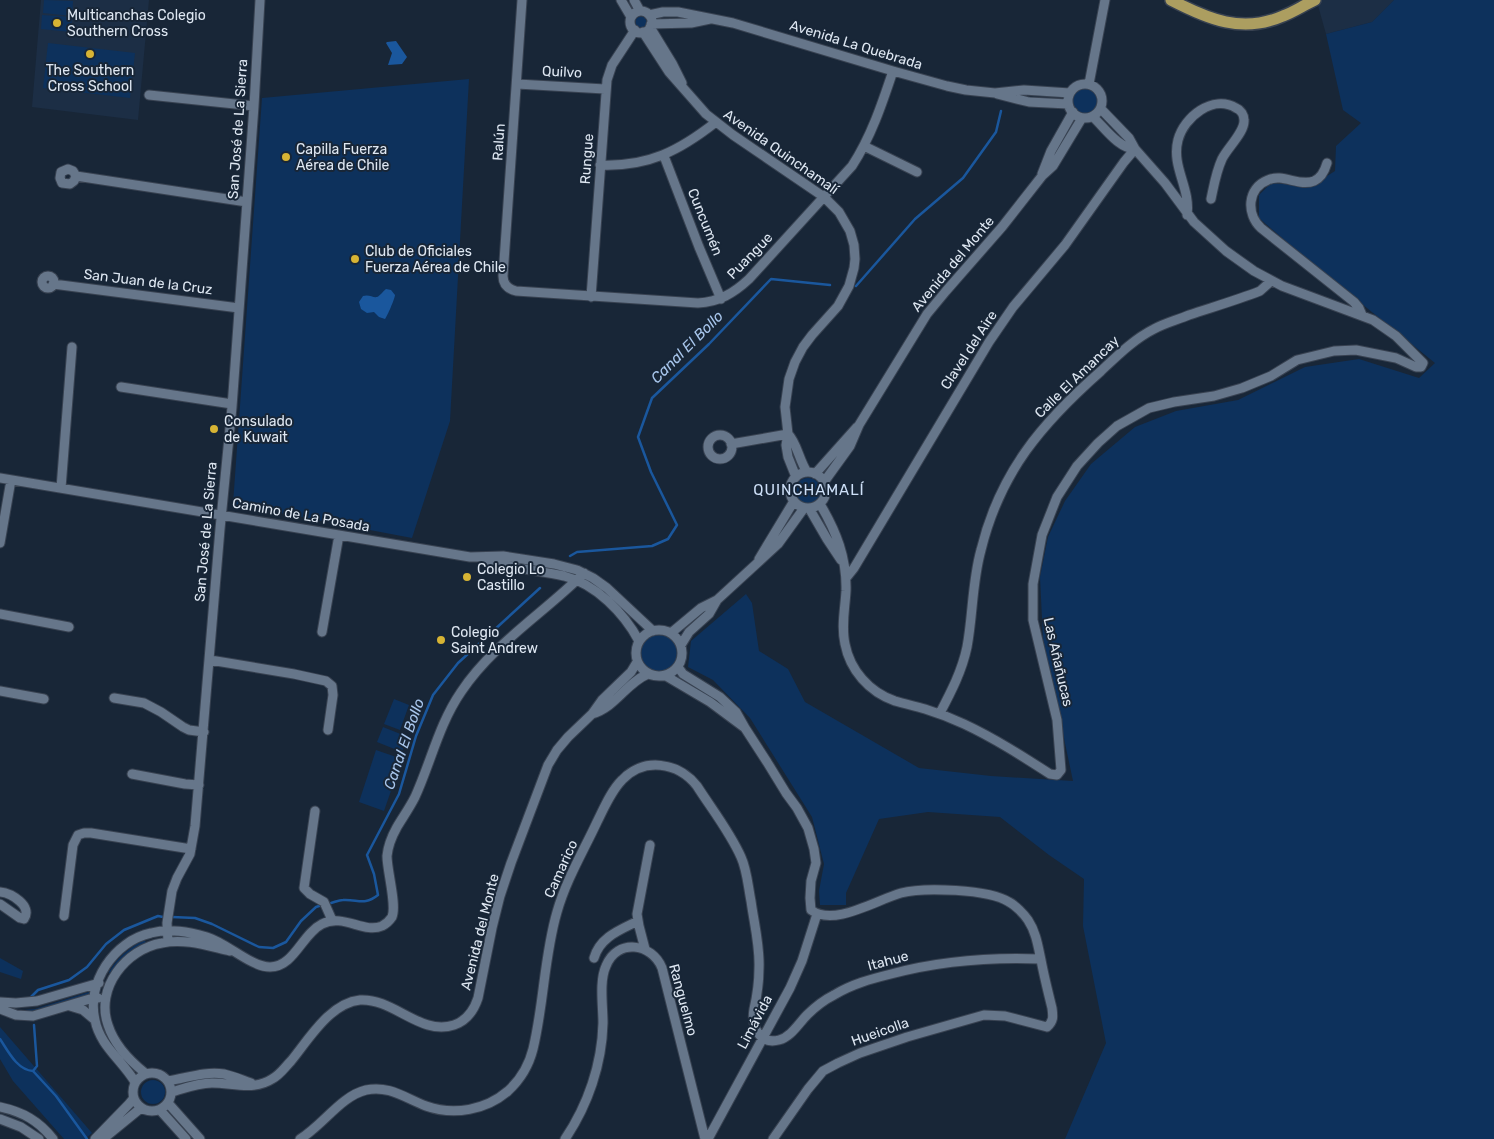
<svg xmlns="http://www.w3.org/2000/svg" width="1494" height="1139" viewBox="0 0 1494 1139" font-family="Rubik,sans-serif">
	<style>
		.built { fill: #1c2e45 }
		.green { fill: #0d315c }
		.water { fill: #1a579d }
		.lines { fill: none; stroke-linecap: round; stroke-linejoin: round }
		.stream { stroke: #1a579d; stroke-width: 2.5 }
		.minor-casing { stroke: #384251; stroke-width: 11 }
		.major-casing { stroke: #384251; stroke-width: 14 }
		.minor { stroke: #66768a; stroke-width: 9 }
		.major { stroke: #ac9e60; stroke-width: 11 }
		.poi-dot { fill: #d7b434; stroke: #182637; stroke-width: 2 }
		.labels { text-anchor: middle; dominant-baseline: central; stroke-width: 4; stroke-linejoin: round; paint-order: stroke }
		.poi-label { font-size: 14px; fill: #dee7f2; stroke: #182637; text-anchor: start }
		.street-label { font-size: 14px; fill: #dee7f2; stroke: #182637 }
		.water-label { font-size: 15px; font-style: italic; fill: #a8c6ec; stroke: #182637 }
		.neighbourhood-label { font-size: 15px; letter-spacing: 1px; fill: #cee0f8; stroke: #182637 }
	</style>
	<rect width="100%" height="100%" fill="#182637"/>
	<path class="built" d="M41 0H149L138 120 32 107Z
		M1321 0H1394L1372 22 1326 34 1317 2Z"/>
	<path class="green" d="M44 0 73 1 72 16 43 13Z
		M1394 0H1494V1139H1065L1106 1043 1083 926 1084 879 1049 855 1000 817 928 812 879 819 846 893V905H820L819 891 824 864 812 817 750 718 713 680 688 667 691 641 746 594 752 603 759 651 788 669 805 702 919 768 991 776 1073 781 1043 639 1040 577 1048 537 1065 501 1091 464 1135 427 1176 411 1238 400 1305 367 1359 359 1419 378 1435 363 1310 262 1259 218V195L1271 183 1311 186 1335 171 1336 146 1361 123 1343 110 1326 34 1372 22Z
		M42 15 72 17 71 32 41 29Z
		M635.5 22a5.5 5.5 0 1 1 11 0a5.5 5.5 0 1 1-11 0Z
		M48 43 135 53 130 98 43 88Z
		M469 79 450 421 412 538 233 504 262 98Z
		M1072 101a13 13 0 1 1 26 0a13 13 0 1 1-26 0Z
		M795 491a13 13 0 1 1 26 0a13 13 0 1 1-26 0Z
		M641 653a18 18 0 1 1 36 0a18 18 0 1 1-36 0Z
		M394 699 409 705 400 730 384 724Z
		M383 727 408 737 402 752 377 742Z
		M376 750 402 759 384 811 359 802Z
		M142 941H145L147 944 130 952 113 973 110 974 109 972C117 958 128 949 142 941Z
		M0 958 23 971 21 979 0 972Z
		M89 992 92 994 37 1011 22 1012 24 1010 35 1009Z
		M0 1027 92 1133 85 1139H64L13 1081 0 1059Z
		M141 1092a12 12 0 1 1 24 0a12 12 0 1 1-24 0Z"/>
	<path class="water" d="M396 41 407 57 402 64 388 65 392 53 386 43 387 42Z
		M386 289 391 290 395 295C395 298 387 317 385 319L379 317 374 312 367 313 361 309 359 302 363 296C369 294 373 298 377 297 380 296 383 291 386 289Z"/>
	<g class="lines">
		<path class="stream" d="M856 286 915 219 963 178 996 132 1001 111
			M570 556 577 552 652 546 668 539 677 525 651 472 638 437 652 398 709 344 771 279 830 285
			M331 903C335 902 339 900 343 900 358 899 364 906 378 895L374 874 367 855 399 794 416 736 433 695 458 663 540 588
			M172 917 195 918 212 924 259 947 273 948 286 942 301 921 316 907 319 906
			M31 997 38 990 69 980 87 967 106 944 124 930 158 916 163 917
			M0 1039C8 1051 17 1070 33 1071L37 1066 34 1025
			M33 1071 56 1096 87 1139"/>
		<defs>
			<path id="minor" d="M522 0 503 276C503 284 508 289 516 291L698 303C719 302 734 293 749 279L852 166C871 137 882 104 893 71
				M621 0 631 17
				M634 0 640 11
				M630 22a11 11 0 1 1 22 0a11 11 0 1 1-22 0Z
				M649 15 663 12H678L733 23 893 71 947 86 966 90 995 93 1024 90 1070 93
				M651 24 691 23 710 19
				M650 27 672 63 682 83
				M643 32 669 72 706 114 733 135 824 197 839 212 850 231 854 245 855 259 854 268 849 286 838 306 812 335 803 347 795 362 789 379 785 407 788 434 786 445 788 457 796 477
				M1068 101a17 17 0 1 1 34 0a17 17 0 1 1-34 0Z
				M517 84 605 89
				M1089 84 1105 0
				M997 94 1029 102 1068 104
				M149 95 254 106
				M1093 117C1105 128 1118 148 1135 149
				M864 146 917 172
				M664 156 699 247 721 299
				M1327 163C1325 170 1321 178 1314 181 1299 187 1283 173 1268 180 1247 188 1246 214 1261 228L1354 302 1359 308 1362 315
				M600 165C648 167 679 151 716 122
				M1042 174 1051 151 1073 112
				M76 176 74 181 70 184 62 183 60 178 61 172 68 169 73 171 76 176 247 202
				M1187 215C1191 188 1171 167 1178 140 1184 117 1213 94 1236 108 1241 110 1244 115 1244 120 1245 132 1228 147 1222 159 1216 172 1214 185 1211 199
				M42 282a6 6 0 1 1 12 0a6 6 0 1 1-12 0Z
				M53 284 239 308
				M591 297 607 80 612 65 635 30
				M121 387 232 404
				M788 434C797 443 799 460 807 472
				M708 447a12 12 0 1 1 24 0a12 12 0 1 1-24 0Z
				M731 444 788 434
				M790 490a18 18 0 1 1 36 0a18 18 0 1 1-36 0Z
				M815 474 857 427
				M0 478 470 557 503 556 554 564 577 570 593 578 607 588 653 631
				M824 482 850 446 859 425 927 314 946 291 1002 227 1042 176 1053 166 1082 118
				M61 488 72 347
				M820 504C836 531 847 558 846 591 845 609 841 626 845 644 850 670 869 692 895 701 905 704 915 706 925 709 938 713 951 718 964 724 994 738 1022 756 1050 774L1057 775 1061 770 1057 720 1033 620V584L1042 535 1057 497 1077 466 1098 443 1117 426 1149 408 1174 402 1214 396 1242 388 1271 376 1297 360 1334 351 1356 350 1396 358 1416 367H1421L1423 363 1396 336 1373 320 1282 286 1254 271 1226 251 1194 222 1165 183 1135 149 1129 138 1101 109
				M809 508 827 539 841 560
				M0 543 11 480
				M484 559C510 569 537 570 564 576 596 584 624 613 639 641
				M759 559 794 501
				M846 578 854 568 989 342 1013 307 1065 245 1124 162 1135 149
				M0 614 69 627
				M636 653a23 23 0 1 1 46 0a23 23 0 1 1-46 0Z
				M322 632 339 535
				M671 633 701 608 717 600
				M681 645 689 632 709 614 717 600 778 544 804 508
				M210 660 294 674 326 681 332 686 333 695 328 730
				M678 667 683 674 720 697 736 712 745 728 767 762 786 793 797 808 808 828 814 849 816 863 811 881 810 898 811 910C834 927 876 900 901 893 923 887 989 889 1009 902 1015 905 1024 914 1028 920 1036 932 1038 946 1041 960 1044 976 1048 992 1052 1008 1053 1016 1054 1021 1047 1027L1005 1016 984 1015 907 1037 860 1053 838 1063 823 1071 808 1089 773 1139
				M666 676 710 702 745 728
				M0 691 44 699
				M114 698 144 703 161 712 183 727 189 730 204 732
				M940 713C951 692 962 671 967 647 973 615 972 582 981 550 1000 472 1042 423 1101 371 1117 356 1134 339 1154 329 1165 323 1177 320 1189 315 1213 307 1237 300 1260 291L1271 281
				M592 714C616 707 626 683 648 674
				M132 774 185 784 199 785
				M315 811 304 888 310 894 324 902 332 920
				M0 892C11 893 33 906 24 919L20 918 0 904
				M64 916 73 845 78 835 84 833H91L191 849
				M168 942 167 923 172 891 177 878 190 854 195 826 220 529 232 407 254 106 260 0
				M645 949 639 926 637 914 650 845
				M594 958C600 937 620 930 638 921
				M0 1002 16 1003 37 1001 99 983
				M70 1006 83 1010 95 1020
				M0 1009 16 1015 33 1016 93 998H98
				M133 1092a19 19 0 1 1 38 0a19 19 0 1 1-38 0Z
				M145 1073C130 1061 114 1044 108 1025 95 988 126 949 162 943 185 938 208 946 230 951
				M168 1081C187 1078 205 1071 224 1074 233 1076 242 1080 251 1083
				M135 1082C122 1060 100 1046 95 1020 86 983 114 941 151 933 170 928 189 932 207 937 227 943 251 967 270 967 294 967 302 934 322 924 343 913 364 934 382 926 386 924 390 920 392 917 397 905 387 871 387 856 388 845 392 836 397 827 403 817 410 807 415 797 431 762 439 724 461 692 493 644 544 613 584 573
				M172 1092C185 1088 198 1083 212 1083 233 1083 253 1091 272 1079 280 1075 285 1067 291 1061 309 1039 330 1003 360 1000 394 998 420 1036 454 1025 466 1021 474 1010 478 998L492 928 500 896 511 863 548 765 557 750 568 737 592 714 602 700 631 672 637 662
				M168 1103 200 1139
				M0 1107C23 1112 39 1121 53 1139
				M160 1110 186 1139
				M0 1119 21 1127 39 1139
				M95 1139 129 1104 134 1098
				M103 1139 141 1108
				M300 1139C323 1125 341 1096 366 1090 389 1085 405 1098 426 1106 454 1116 486 1110 508 1091 520 1080 529 1065 533 1049 544 1004 544 956 557 912 566 880 583 852 597 822 604 808 611 791 622 780 644 757 678 762 697 786 711 808 730 832 741 857 747 870 748 886 751 901 754 923 760 946 759 968 759 982 757 996 754 1009 751 1026 759 1045 779 1040 791 1037 799 1023 807 1015 815 1007 824 1000 834 995 852 984 871 979 891 974 940 961 989 957 1040 959
				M565 1139C588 1105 602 1064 603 1023 603 1006 599 981 606 966 617 938 652 943 662 968L705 1139
				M708 1139 790 988 802 961 817 914"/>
			<path id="major" d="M1171 0C1208 19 1242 34 1283 16 1294 12 1304 5 1315 0"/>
		</defs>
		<use href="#minor" class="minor-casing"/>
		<use href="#major" class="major-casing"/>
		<use href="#minor" class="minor"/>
		<use href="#major" class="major"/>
	</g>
	<g class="poi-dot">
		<circle cx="57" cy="23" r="5"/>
		<circle cx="90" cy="54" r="5"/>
		<circle cx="286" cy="157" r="5"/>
		<circle cx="355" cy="259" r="5"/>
		<circle cx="214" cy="429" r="5"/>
		<circle cx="467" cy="577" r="5"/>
		<circle cx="441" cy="640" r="5"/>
	</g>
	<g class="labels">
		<g class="poi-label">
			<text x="67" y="15">Multicanchas Colegio<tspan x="67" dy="16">Southern Cross</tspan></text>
			<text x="90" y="70" text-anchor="middle">The Southern<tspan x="90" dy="16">Cross School</tspan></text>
			<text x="296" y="149">Capilla Fuerza<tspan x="296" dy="16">Aérea de Chile</tspan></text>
			<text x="365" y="251">Club de Oficiales<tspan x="365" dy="16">Fuerza Aérea de Chile</tspan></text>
			<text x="224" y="421">Consulado<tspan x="224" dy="16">de Kuwait</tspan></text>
			<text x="477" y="569">Colegio Lo<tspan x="477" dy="16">Castillo</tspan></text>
			<text x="451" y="632">Colegio<tspan x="451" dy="16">Saint Andrew</tspan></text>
		</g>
		<g class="street-label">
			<text transform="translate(856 45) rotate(17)">Avenida La Quebrada</text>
			<text transform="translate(562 72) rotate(3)">Quilvo</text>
			<text transform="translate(238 129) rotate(-86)">San José de La Sierra</text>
			<text transform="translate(499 142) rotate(-86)">Ralún</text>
			<text transform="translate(781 152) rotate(35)">Avenida Quinchamalí</text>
			<text transform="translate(587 159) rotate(-86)">Rungue</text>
			<text transform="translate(705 222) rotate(68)">Cuncumén</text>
			<text transform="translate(750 256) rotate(-46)">Puangue</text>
			<text transform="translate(953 264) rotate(-50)">Avenida del Monte</text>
			<text transform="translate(148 282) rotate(7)">San Juan de la Cruz</text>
			<text transform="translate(969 350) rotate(-57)">Clavel del Aire</text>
			<text transform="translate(1077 377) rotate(-44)">Calle El Amancay</text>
			<text transform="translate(301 515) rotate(10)">Camino de La Posada</text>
			<text transform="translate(206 532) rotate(-85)">San José de La Sierra</text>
			<text transform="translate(1058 662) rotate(77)">Las Añañucas</text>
			<text transform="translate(561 869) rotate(-66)">Camarico</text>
			<text transform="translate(480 932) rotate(-76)">Avenida del Monte</text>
			<text transform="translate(888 961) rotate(-15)">Itahue</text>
			<text transform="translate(683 1000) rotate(75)">Ranguelmo</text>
			<text transform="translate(755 1022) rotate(-62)">Limávida</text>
			<text transform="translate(880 1032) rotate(-19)">Hueicolla</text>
		</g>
		<g class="water-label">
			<text transform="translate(687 347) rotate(-45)">Canal El Bollo</text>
			<text transform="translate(404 744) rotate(-71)">Canal El Bollo</text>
		</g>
		<g class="neighbourhood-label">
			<text x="809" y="490">QUINCHAMALÍ</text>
		</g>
	</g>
</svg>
